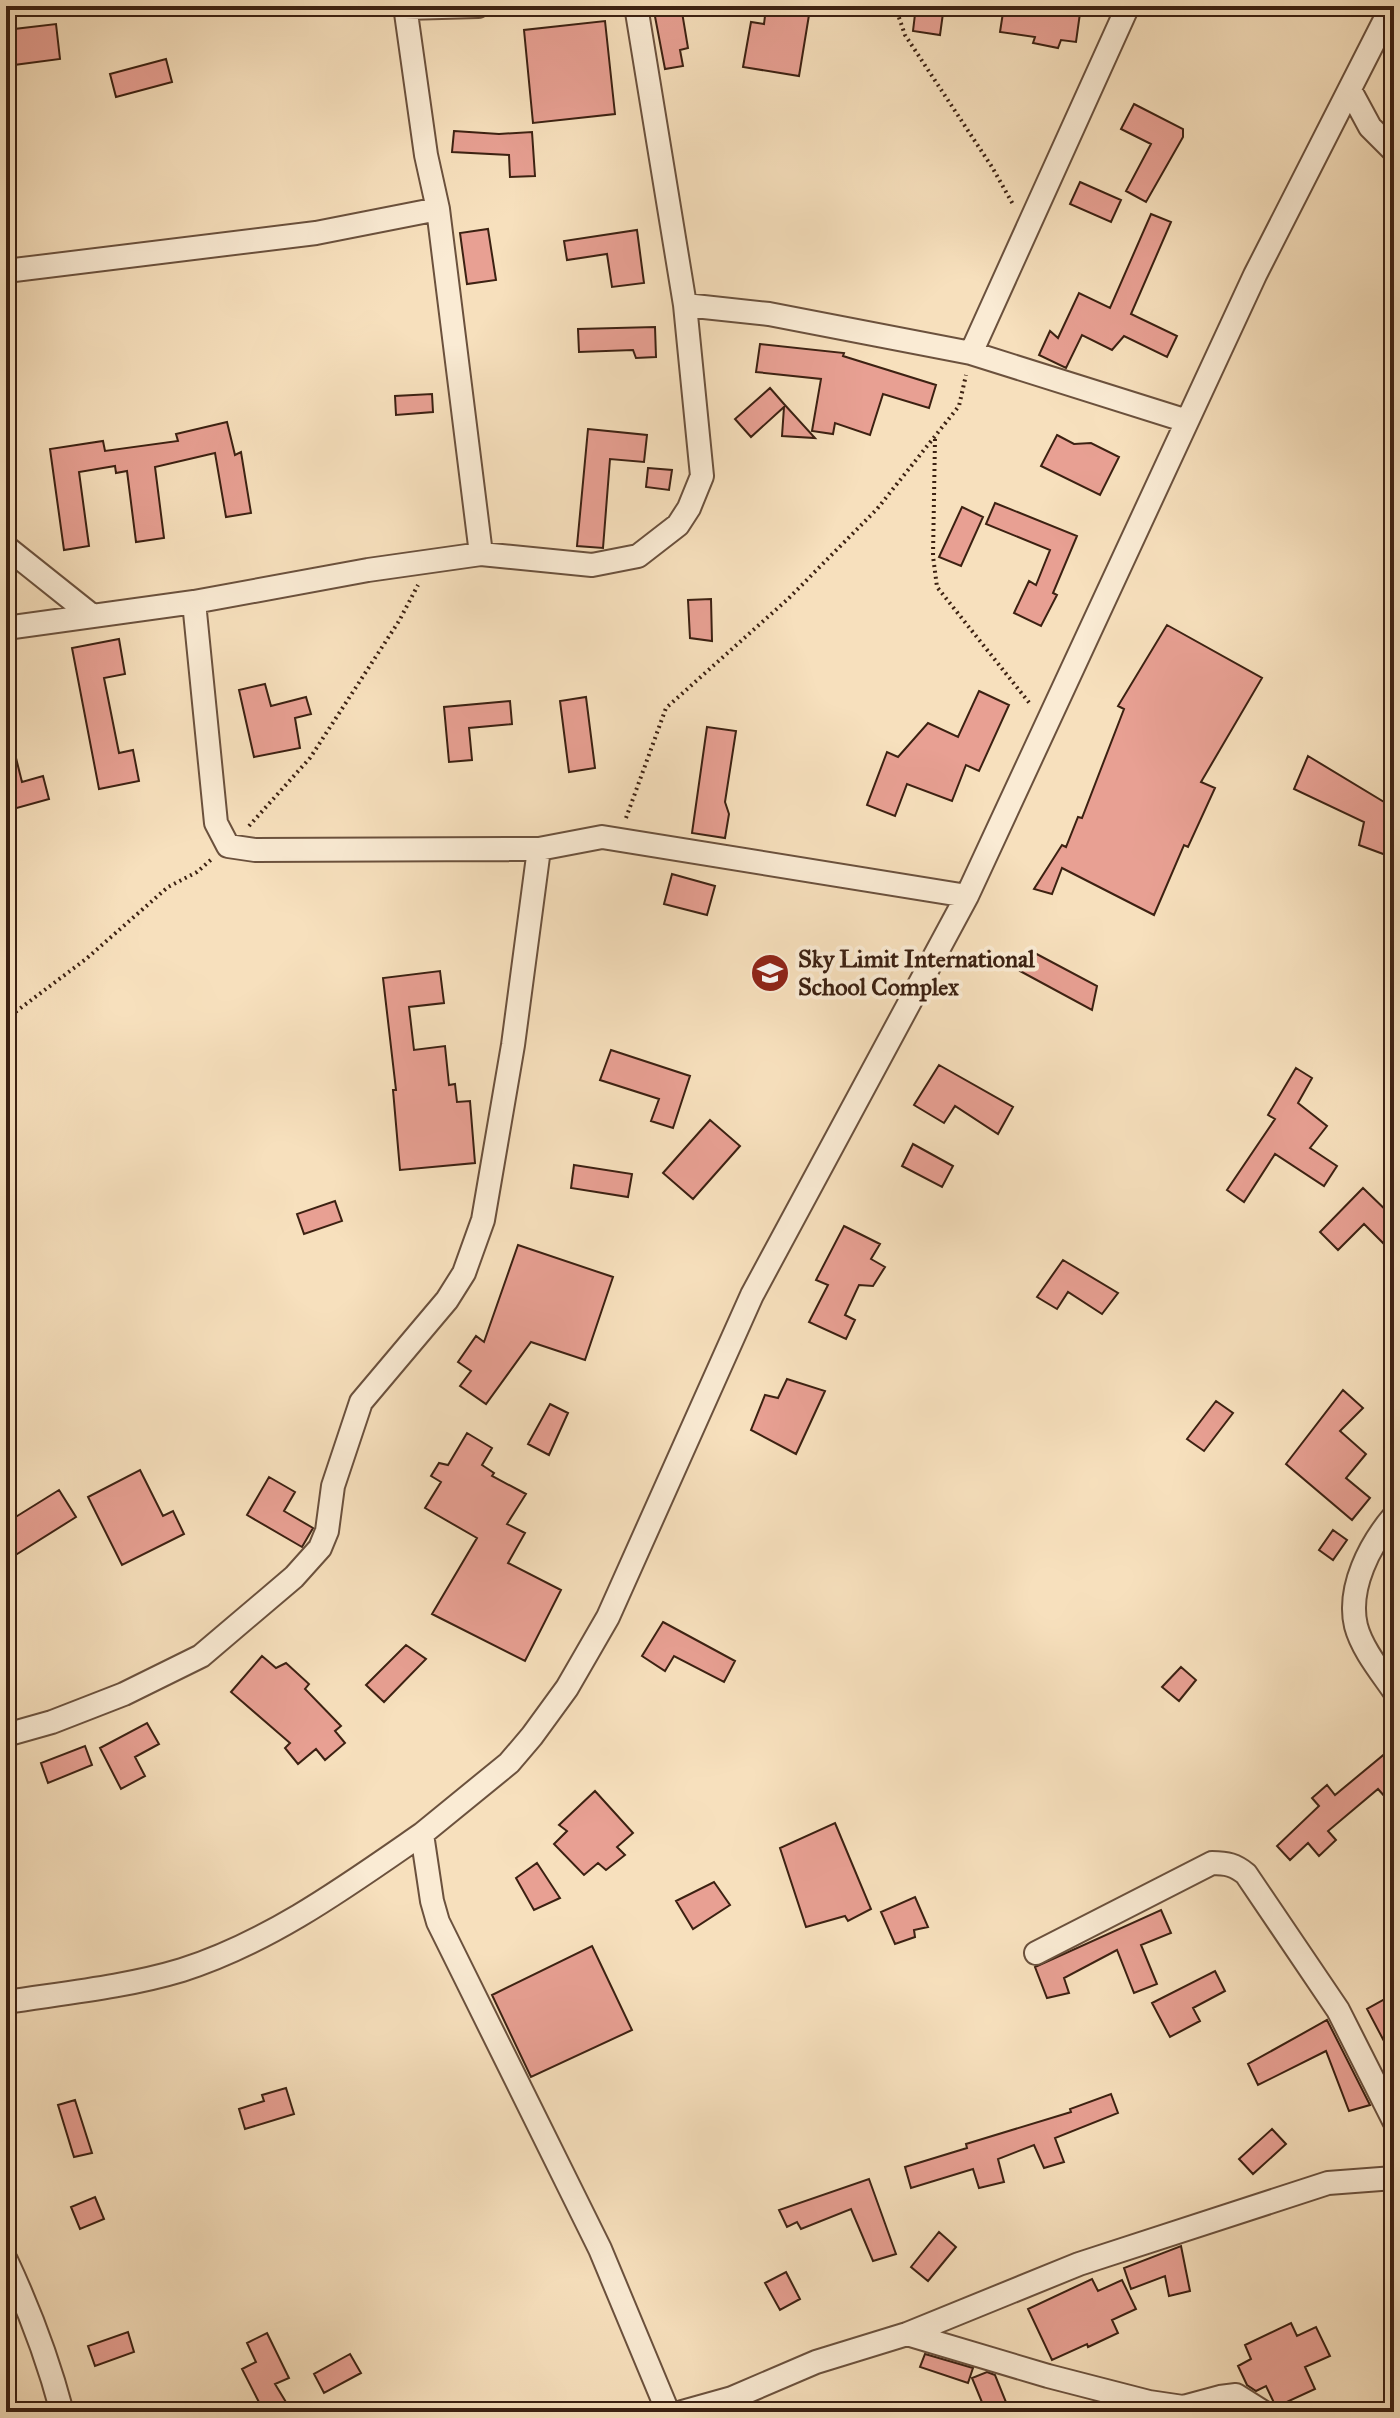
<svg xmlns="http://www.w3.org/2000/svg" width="1400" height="2418" viewBox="0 0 1400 2418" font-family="'IM FELL Great Primer',serif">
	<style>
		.building { fill: #e8a093; stroke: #3c2112; stroke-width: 2 }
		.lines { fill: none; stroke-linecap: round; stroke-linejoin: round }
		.minor-casing { stroke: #6b513d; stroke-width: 26 }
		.path { stroke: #3c2112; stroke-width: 4; stroke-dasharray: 2 4; stroke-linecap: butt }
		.minor { stroke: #faebd4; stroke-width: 22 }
		.labels { text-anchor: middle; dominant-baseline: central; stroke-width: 8; stroke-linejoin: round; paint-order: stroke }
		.poi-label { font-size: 24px; font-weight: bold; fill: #3c2112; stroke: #faebd4; text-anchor: start }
	</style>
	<rect width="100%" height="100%" fill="#f7e0bd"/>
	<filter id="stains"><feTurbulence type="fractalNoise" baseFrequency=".0025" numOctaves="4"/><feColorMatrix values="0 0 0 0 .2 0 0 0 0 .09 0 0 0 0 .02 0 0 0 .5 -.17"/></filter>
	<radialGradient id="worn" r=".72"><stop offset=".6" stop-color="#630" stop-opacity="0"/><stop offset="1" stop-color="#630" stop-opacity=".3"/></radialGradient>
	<path class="building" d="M653 6H681L688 48 680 50 683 66 665 69Z
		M916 6H944L940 35 913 31Z
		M1004 6H1081L1076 42 1061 40 1058 48 1033 43 1035 37 1000 32Z
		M766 8 809 15 799 76 743 67 751 22 764 24Z
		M605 21 615 114 533 123 524 30Z
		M56 24 60 59 6 66V30Z
		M166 59 172 82 116 97 110 74Z
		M1134 104 1183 129V137L1146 202 1126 191 1151 144 1121 129Z
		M454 131 499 134 532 132 535 176 510 177 509 155 452 152Z
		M1080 182 1121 200 1111 222 1070 204Z
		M1151 214 1171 222 1131 314 1177 336 1167 357 1124 336 1112 350 1082 335 1066 368 1039 355 1050 331 1058 338 1079 293 1110 308Z
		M488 229 496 280 467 284 460 233Z
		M637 230 644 283 612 287 607 254 567 260 564 241Z
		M655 327 656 357 636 358 633 350 579 352 578 329Z
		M760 344 844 353 843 356 936 385 929 408 883 394 870 435 835 423 833 434 812 431 821 379 756 372Z
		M770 388 784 404 815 438 782 436 784 407 751 437 735 419Z
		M432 394 433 412 396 415 395 396Z
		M227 422 235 455 241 452 251 513 226 517 215 453 155 467 164 538 136 542 127 471 116 473 115 466 79 472 89 546 64 550 50 449 103 441 105 451 178 441 176 434Z
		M588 429 647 435 644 462 610 459 603 548 577 546Z
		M1057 435 1074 444 1091 443 1119 457 1100 495 1041 466Z
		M648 468 672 470 669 490 646 487Z
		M995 503 1077 536 1053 593 1057 595 1041 626 1014 613 1029 581 1036 585 1050 550 986 524Z
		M962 507 983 517 961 566 939 557Z
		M711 599 712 641 690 638 688 600Z
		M1167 625 1262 678 1201 782 1215 788 1188 847 1184 845 1154 915 1062 868 1052 894 1034 889 1062 845 1066 847 1078 817 1082 818 1124 709 1118 706Z
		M119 639 125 674 104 678 119 753 133 750 139 781 99 789 72 648Z
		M265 684 271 706 306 697 311 714 295 718 300 748 254 757 239 690Z
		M979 691 1009 705 979 771 966 765 952 801 907 784 895 816 867 805 887 752 898 757 928 723 958 737Z
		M586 697 595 768 569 772 560 701Z
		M510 701 512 724 469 728 472 760 449 762 444 707Z
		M707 727 736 731 725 802 729 814 725 838 692 833Z
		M6 742H12L22 782 43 776 49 799 6 811Z
		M1308 756 1394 808V858L1359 845 1364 822 1294 789Z
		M672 874 715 886 707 915 664 904Z
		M1031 951 1097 986 1092 1010 1020 971Z
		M440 971 444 1003 409 1007 414 1050 445 1046 449 1085 455 1084 457 1102 470 1101 475 1163 400 1170 393 1090H396L383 978Z
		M611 1050 690 1076 673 1128 651 1121 659 1099 600 1080Z
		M939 1065 1013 1107 998 1134 955 1106 944 1123 914 1105Z
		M1296 1068 1312 1078 1298 1103 1327 1126 1310 1148 1337 1166 1324 1186 1275 1154 1244 1202 1227 1190 1275 1119 1268 1115Z
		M710 1120 740 1146 693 1199 663 1173Z
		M913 1144 953 1166 942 1187 902 1166Z
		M574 1165 632 1174 628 1197 571 1188Z
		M1363 1188 1394 1218V1254L1364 1224 1338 1250 1320 1232Z
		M335 1201 342 1221 304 1234 297 1214Z
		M844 1226 880 1244 871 1259 885 1267 873 1286 859 1285 845 1315 855 1320 846 1339 809 1322 828 1285 816 1280Z
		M518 1245 613 1277 585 1360 531 1342 486 1404 460 1386 471 1371 458 1362 476 1336 484 1342Z
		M1063 1260 1118 1293 1102 1314 1068 1292 1057 1309 1037 1297Z
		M787 1379 825 1391 796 1454 751 1430 765 1395 778 1398Z
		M1343 1390 1363 1408 1340 1431 1366 1454 1346 1478 1370 1498 1352 1520 1286 1464Z
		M1216 1401 1233 1413 1204 1451 1187 1439Z
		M550 1404 568 1413 549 1455 528 1444Z
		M467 1433 492 1448 482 1465 494 1473 492 1476 526 1494 507 1524 525 1533 508 1563 561 1590 525 1661 432 1614 477 1538 425 1508 441 1482 431 1476 439 1463 448 1465Z
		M140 1470 163 1516 173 1511 184 1534 122 1565 88 1497Z
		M269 1477 295 1492 284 1511 313 1528 302 1547 247 1515Z
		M59 1490 76 1517 6 1561V1523Z
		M1333 1530 1347 1540 1333 1560 1319 1550Z
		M663 1622 735 1661 724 1682 674 1656 665 1671 642 1656Z
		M406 1645 426 1659 384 1702 366 1685Z
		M262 1656 276 1668 286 1663 309 1684 305 1689 341 1726 335 1731 345 1743 325 1760 316 1749 298 1764 285 1748 290 1743 231 1692Z
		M1181 1667 1196 1680 1179 1701 1162 1687Z
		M147 1723 159 1744 135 1757 145 1776 121 1789 100 1748Z
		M85 1746 92 1765 48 1783 41 1763Z
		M1387 1752 1394 1760V1807L1378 1789 1328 1831 1336 1840 1319 1856 1308 1843 1290 1860 1277 1846 1319 1806 1312 1798 1327 1785 1335 1795Z
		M595 1791 633 1833 617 1847 625 1855 606 1870 598 1863 584 1875 554 1844 567 1831 559 1825Z
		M835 1823 871 1909 848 1921 845 1916 806 1927 780 1848Z
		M537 1863 560 1898 534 1910 516 1878Z
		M714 1882 730 1905 693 1929 676 1901Z
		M915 1897 928 1927 914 1930 915 1937 895 1944 881 1912Z
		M1161 1910 1171 1933 1141 1945 1157 1984 1134 1993 1117 1950 1064 1978 1069 1993 1047 1998 1035 1967Z
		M592 1946 632 2030 531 2077 492 1995Z
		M1215 1971 1225 1991 1193 2008 1200 2021 1170 2037 1152 2003Z
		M1394 1994V2060L1367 2009Z
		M1327 2020 1370 2105 1349 2111 1326 2051 1258 2085 1248 2064Z
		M286 2088 294 2114 245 2129 239 2109 264 2101 262 2095Z
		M1111 2094 1118 2113 1055 2138 1064 2162 1044 2168 1034 2145 998 2159 1004 2182 979 2188 973 2169 911 2188 905 2167 967 2148 966 2144 1071 2112 1070 2109Z
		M75 2100 92 2153 74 2157 58 2105Z
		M1272 2129 1286 2144 1253 2174 1239 2159Z
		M869 2179 896 2254 873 2261 851 2209 801 2229 797 2222 787 2227 779 2210Z
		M95 2197 104 2219 80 2229 71 2207Z
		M939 2232 956 2247 928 2281 911 2267Z
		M1181 2246 1190 2291 1169 2296 1165 2276 1131 2289 1124 2268Z
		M786 2272 800 2299 780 2310 765 2283Z
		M1092 2279 1098 2291 1122 2280 1136 2309 1112 2320 1118 2333 1088 2347 1087 2344 1052 2360 1028 2309Z
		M1291 2323 1297 2336 1316 2327 1330 2356 1305 2367 1315 2389 1276 2407 1266 2386 1256 2391 1247 2385 1238 2366 1251 2359 1245 2345Z
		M128 2332 134 2352 95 2366 88 2346Z
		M267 2333 289 2378 275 2384 292 2412H264L242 2369 256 2362 247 2343Z
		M350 2354 361 2373 324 2393 314 2374Z
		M925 2354 973 2368 968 2383 920 2367Z
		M987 2372 995 2375 1010 2412H986L972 2378Z"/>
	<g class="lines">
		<defs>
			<path id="minor" d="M405 6 426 155 438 209 481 554
				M405 8 478 6
				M1350 90 1370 127 1394 151
				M6 271 316 233 438 209
				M685 305 769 314 971 353 1128 6
				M971 353 1187 421
				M6 547 90 614
				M194 602 216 823 228 846 255 850 539 849 602 837 967 896
				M6 628 194 602 368 570 481 554 592 565 638 556 678 525 689 508 702 476 685 305 636 6
				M1394 1516C1370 1544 1347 1588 1356 1626 1362 1649 1381 1672 1394 1691
				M6 1735 52 1722 124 1694 201 1656 294 1577 320 1548 327 1531 333 1486 361 1402 447 1300 464 1273 483 1220 513 1045 539 849
				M1036 1953 1212 1863C1227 1863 1235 1865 1246 1874L1338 2010 1394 2121
				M6 2002C64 1993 126 1987 182 1970 270 1942 347 1886 422 1834
				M6 2260C29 2309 48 2359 62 2412
				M907 2334 1048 2376 1149 2402 1183 2407 1220 2397 1236 2395 1263 2412
				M668 2412 600 2249 438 1922 432 1901 422 1834 509 1763 532 1736 567 1688 608 1617 752 1295 967 896 1255 275 1392 6
				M682 2412 732 2398 816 2362 907 2334 1079 2264 1328 2183 1394 2178"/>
		</defs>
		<use href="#minor" class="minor-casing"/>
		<path class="path" d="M895 6 905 35 992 167 1014 206
			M935 439 933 556 937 587 1031 705
			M626 818 666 708 788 599 877 509 959 406 966 375
			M249 826 310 758 399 621 418 585
			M6 1019 86 959 168 887 197 872 213 858"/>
		<use href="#minor" class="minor"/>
	</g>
	<defs>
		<symbol id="school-disc" viewBox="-11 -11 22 22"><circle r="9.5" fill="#8f2418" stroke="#faebd4"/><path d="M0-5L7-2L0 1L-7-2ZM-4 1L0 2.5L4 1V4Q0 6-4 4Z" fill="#fff"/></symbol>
	</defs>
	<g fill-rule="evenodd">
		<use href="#school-disc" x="748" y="951" width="44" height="44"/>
	</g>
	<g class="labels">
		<g class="poi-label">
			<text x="798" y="959">Sky Limit International<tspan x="798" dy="28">School Complex</tspan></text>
		</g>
	</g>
	<rect width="1400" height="2418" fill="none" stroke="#f7e0bd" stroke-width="32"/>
	<rect x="8" y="8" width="1384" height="2402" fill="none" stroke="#3c2112" stroke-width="4"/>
	<rect x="16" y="16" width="1368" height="2386" fill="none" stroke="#3c2112" stroke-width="2"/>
	<rect width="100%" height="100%" filter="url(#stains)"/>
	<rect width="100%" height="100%" fill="url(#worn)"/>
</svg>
